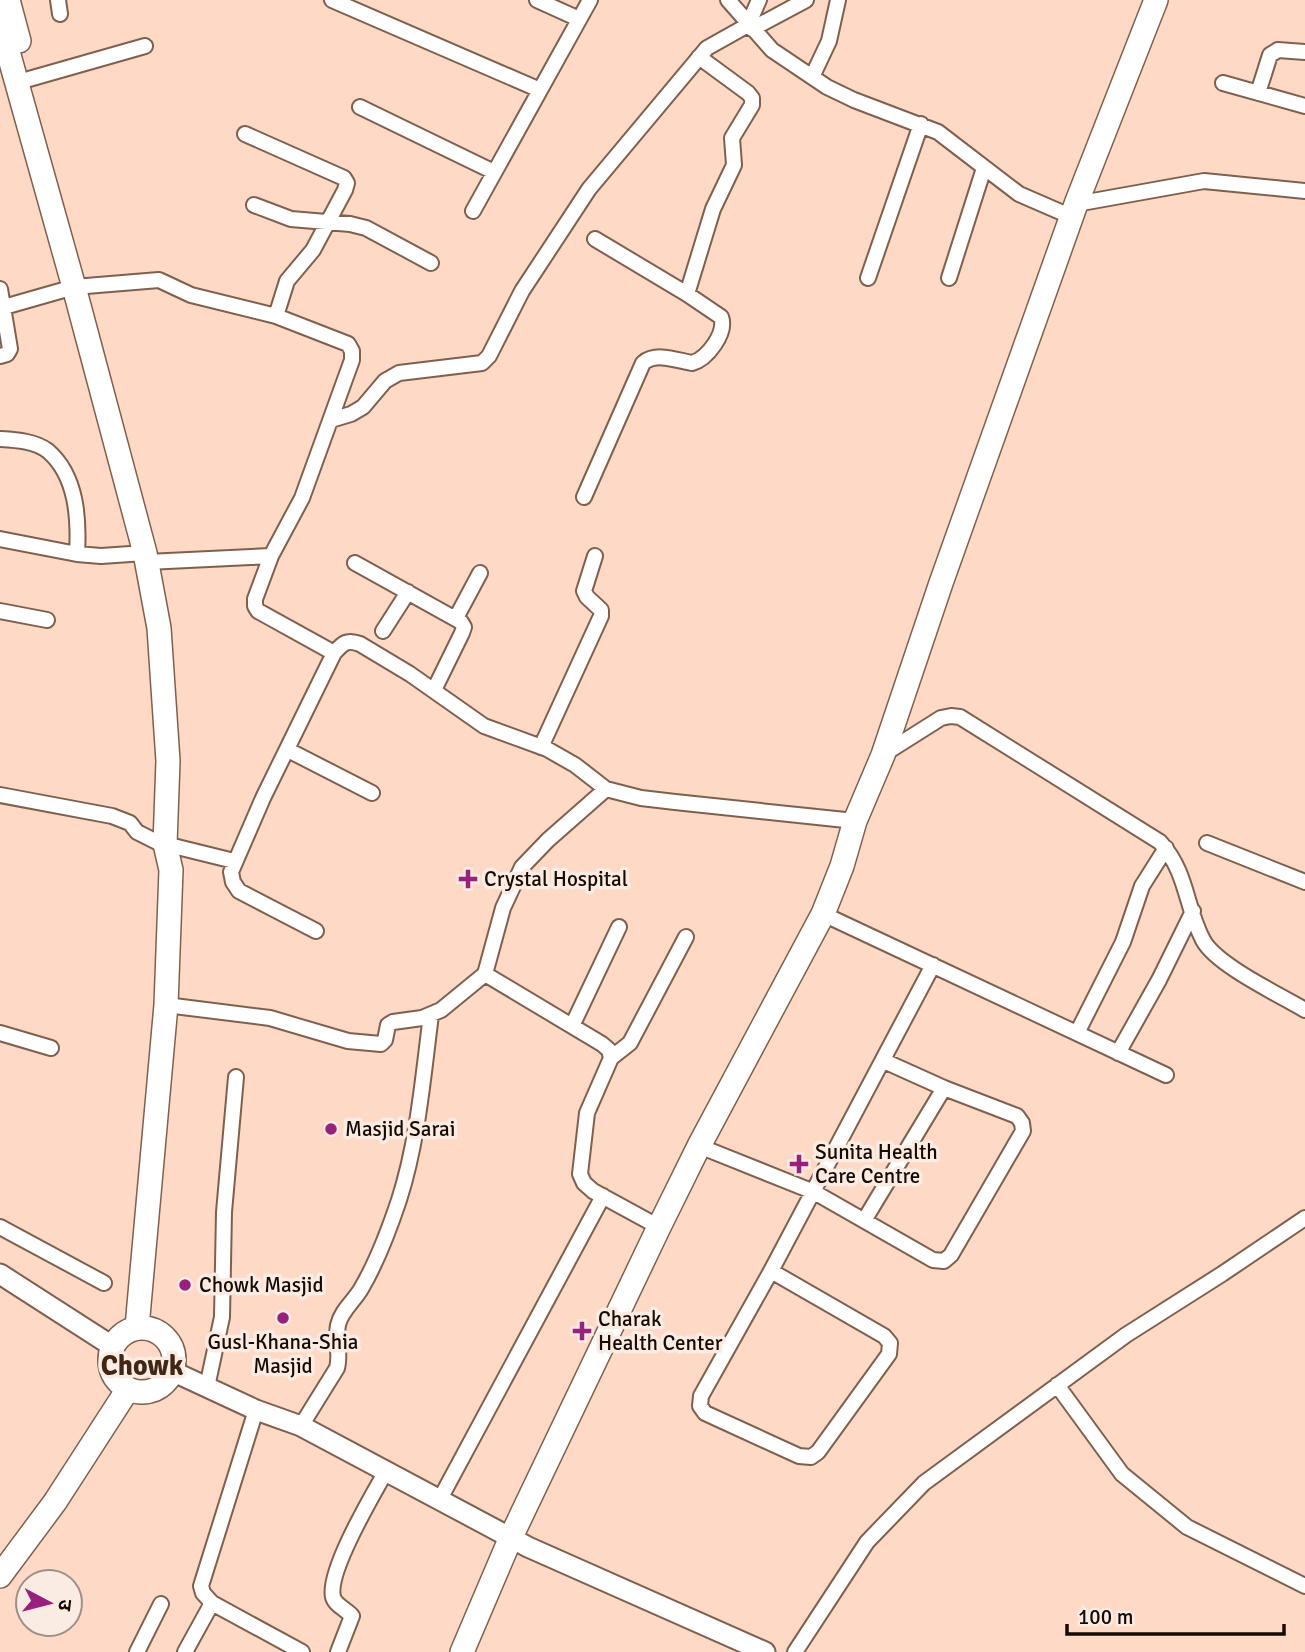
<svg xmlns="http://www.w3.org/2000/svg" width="1305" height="1652" viewBox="0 0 1305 1652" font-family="Signika,'Noto Sans Devanagari',sans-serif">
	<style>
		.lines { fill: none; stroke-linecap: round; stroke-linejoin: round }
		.street-casing { stroke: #7f604e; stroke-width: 18 }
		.secondary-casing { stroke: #7f604e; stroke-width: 23 }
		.primary-casing { stroke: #7f604e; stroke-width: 26 }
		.street { stroke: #fff; stroke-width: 14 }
		.secondary { stroke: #fff; stroke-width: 19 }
		.primary { stroke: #fff; stroke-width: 23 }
		.poi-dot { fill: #97217c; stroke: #faebe3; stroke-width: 2.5 }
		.labels { text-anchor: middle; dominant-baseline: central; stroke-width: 7; stroke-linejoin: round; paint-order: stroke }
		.poi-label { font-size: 21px; fill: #160a05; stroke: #faebe3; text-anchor: start }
		.district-label { font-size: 28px; font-weight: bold; fill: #412515; stroke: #faebe3 }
	</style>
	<rect width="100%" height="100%" fill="#fed9c5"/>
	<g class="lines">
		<defs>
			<path id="street" d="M58 0 60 14
				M332 0 540 90
				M537 0 579 19
				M728 0 772 50 827 87 854 100 938 132 1019 194 1072 217
				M752 29 806 0
				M812 77 829 41 838 0
				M29 79 145 46
				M1223 83 1305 106
				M1258 93 1270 55 1278 50 1305 52
				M360 107 494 172
				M245 134 344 178 347 183 345 190 313 250 287 281 276 316
				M1076 204 1204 181 1305 191
				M254 205 291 219 350 224 366 228 431 263
				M473 211 590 0
				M868 278 921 124
				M949 278 984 168
				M0 289 10 349 7 354 0 356
				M687 294 713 209 734 165 732 138 752 105V98L748 93 699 57
				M4 307 74 287 159 280 191 295 276 316 348 344 352 351V360L302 498 271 556 255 599V606L258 611 334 653
				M331 420 351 414 363 407 385 381 399 373 482 363 489 356 522 291 589 189 707 48 748 25 759 0
				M0 439C16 440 35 441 48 451 77 476 79 519 77 554
				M584 497 643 363C656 352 676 360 692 363 707 359 727 333 721 317L687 294 595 239
				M0 539 77 554 101 556 145 553
				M147 562 271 556
				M355 563 461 622 464 627 462 633 434 690
				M0 611 47 620
				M456 618 480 573
				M383 631 408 592
				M541 747 601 616V610L587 597 584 591 595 556
				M288 750 372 793
				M884 754 941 718 951 716 960 717 1160 842C1188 873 1185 906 1203 940 1216 965 1280 995 1305 1010
				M0 795 112 816 130 823 137 832 157 842 234 861
				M1207 843 1305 882
				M823 914 1166 1075
				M316 931 239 891 233 882 231 872 263 798 334 653C343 643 347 639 360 644L410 674 484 726 547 749 575 765 606 789
				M485 974 602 1044 609 1050 611 1058 587 1113 580 1174 584 1183 593 1191 659 1227
				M166 1005 270 1018 348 1041 381 1044 385 1040 388 1025 393 1022 422 1018 441 1010 485 974 503 908 522 867 548 840 606 789 641 798 675 802 855 821
				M572 1026 619 927
				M0 1033 51 1048
				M1077 1033 1123 942 1142 886 1166 848
				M1118 1053 1159 980 1193 911
				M611 1058 630 1043 686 937
				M699 1146 814 1192 933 1260 944 1261 951 1255 1023 1131 1022 1123 1017 1116 944 1088 884 1061
				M865 1219 944 1088
				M0 1227 104 1283
				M771 1271 884 1336 890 1343 889 1354 818 1452 811 1457 799 1456 705 1413 700 1406 701 1396Z
				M771 1271 933 965
				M1057 1385 1122 1474 1187 1527 1305 1586
				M207 1387 222 1317 224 1212 236 1077
				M256 1410 201 1586 203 1593 212 1603 302 1652
				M301 1426 337 1368C341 1354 335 1340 338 1325 341 1311 354 1301 361 1289 377 1262 389 1230 399 1200 418 1141 423 1077 431 1015
				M440 1499 603 1196
				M137 1652 161 1604
				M185 1652 212 1603
				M338 1652 352 1616C347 1610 335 1605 333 1597 327 1572 372 1496 385 1473
				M795 1652 867 1542 924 1483 1126 1335 1222 1274 1305 1218"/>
			<path id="secondary" d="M0 1274 112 1346
				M172 1371 256 1410 301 1426 528 1547 765 1652"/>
			<path id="primary" d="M8 0 19 41
				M0 23 74 287 145 553 159 628 168 761 165 844 171 870 166 1005 137 1327
				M110 1360a32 32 0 1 1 64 0a32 32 0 1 1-64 0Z
				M0 1576 55 1502 128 1389
				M462 1652 511 1537 659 1227 699 1146 823 914 842 866 855 821 883 755 941 583 1076 204 1156 0"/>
		</defs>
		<use href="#street" class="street-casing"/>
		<use href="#secondary" class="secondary-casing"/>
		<use href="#primary" class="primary-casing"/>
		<use href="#street" class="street"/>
		<use href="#secondary" class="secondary"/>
		<use href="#primary" class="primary"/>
	</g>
	<g class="poi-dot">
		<path d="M464.5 868.5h7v7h7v7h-7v7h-7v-7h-7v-7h7z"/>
		<circle cx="331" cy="1129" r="7"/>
		<path d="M795.5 1153.5h7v7h7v7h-7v7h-7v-7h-7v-7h7z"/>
		<circle cx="185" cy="1285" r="7"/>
		<circle cx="283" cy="1318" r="7"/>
		<path d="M578.5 1320.5h7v7h7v7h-7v7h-7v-7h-7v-7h7z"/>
	</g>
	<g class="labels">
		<g class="poi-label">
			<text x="484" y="879">Crystal Hospital</text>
			<text x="345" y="1129">Masjid Sarai</text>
			<text x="815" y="1152">Sunita Health<tspan x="815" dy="24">Care Centre</tspan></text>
			<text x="199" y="1285">Chowk Masjid</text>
			<text x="598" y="1319">Charak<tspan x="598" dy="24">Health Center</tspan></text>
			<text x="283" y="1342" text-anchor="middle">Gusl-Khana-Shia<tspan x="283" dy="24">Masjid</tspan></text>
		</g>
		<g class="district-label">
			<text x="142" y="1366">Chowk</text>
		</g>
	</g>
	<g transform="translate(49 1603) rotate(97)"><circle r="33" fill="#faebe3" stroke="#9f918a" stroke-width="2"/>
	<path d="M0-5L12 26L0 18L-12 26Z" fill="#97217c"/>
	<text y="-10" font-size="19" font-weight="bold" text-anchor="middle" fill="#160a05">उ</text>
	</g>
	<path d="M1067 1624v10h217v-10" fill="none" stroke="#160a05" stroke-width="3.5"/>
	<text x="1078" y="1624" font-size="21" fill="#160a05" stroke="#faebe3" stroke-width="5" paint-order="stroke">100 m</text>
</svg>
